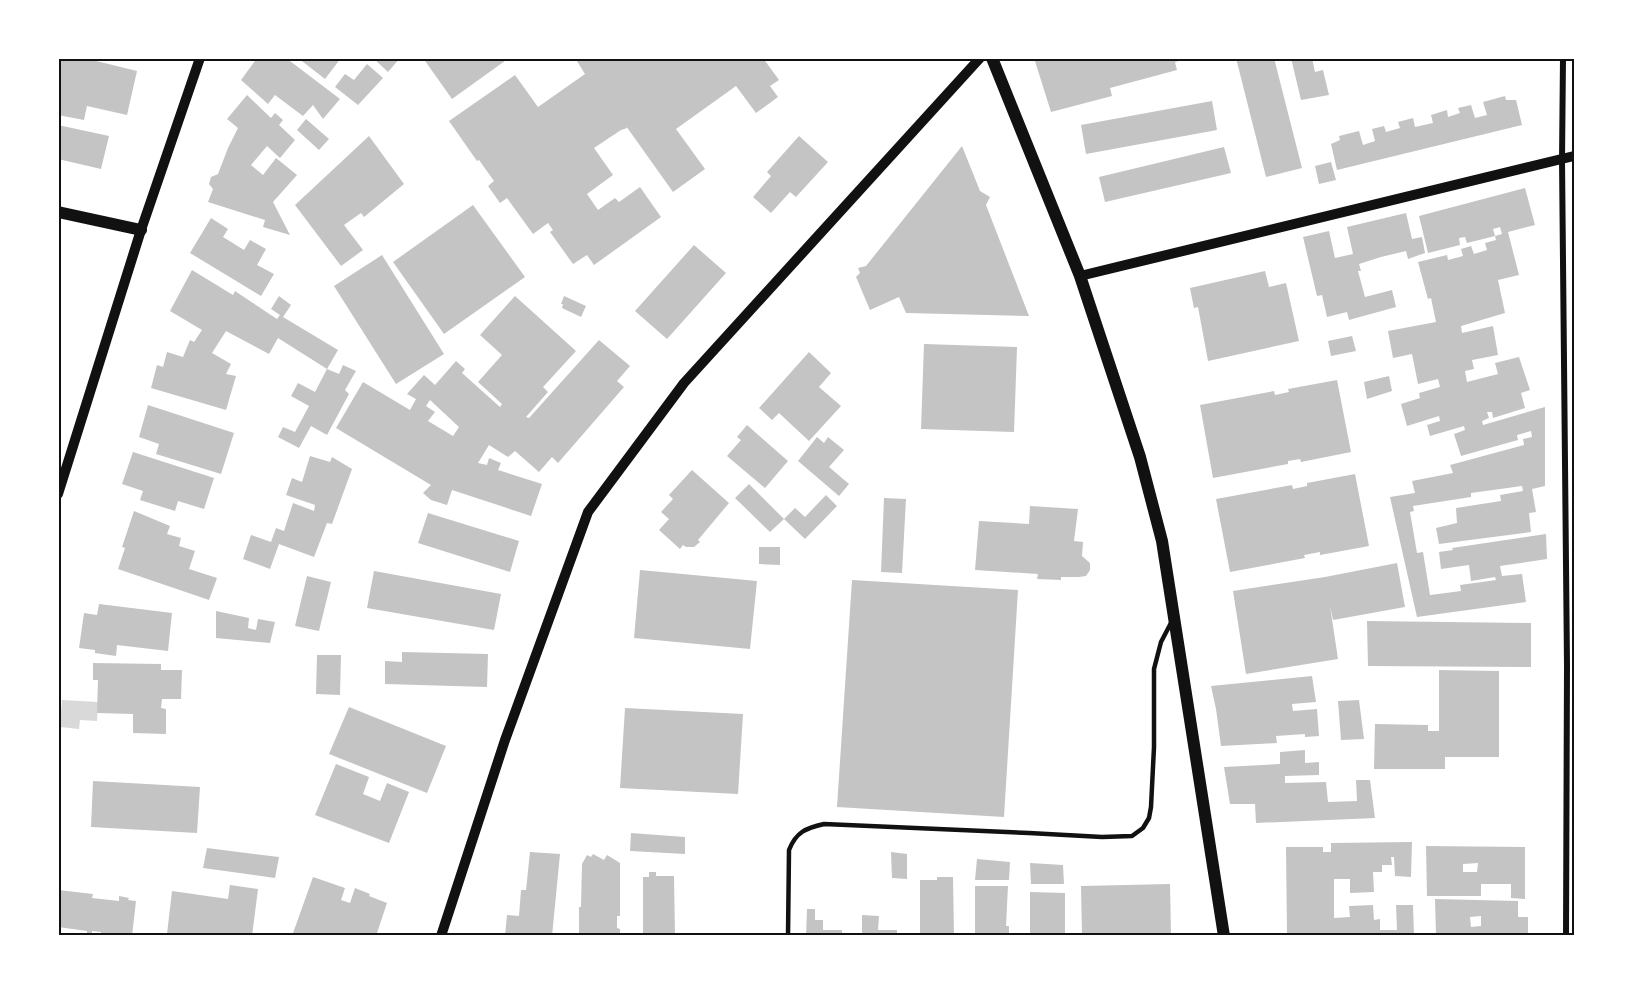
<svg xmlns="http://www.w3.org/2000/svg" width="1633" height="994" viewBox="0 0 1633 994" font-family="Overpass,sans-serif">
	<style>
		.water { fill: #d9d9d9 }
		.building { fill: #c4c4c4; fill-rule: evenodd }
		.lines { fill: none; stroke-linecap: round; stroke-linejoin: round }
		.service { stroke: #111; stroke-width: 4.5 }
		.minor { stroke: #111; stroke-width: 6 }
		.tertiary { stroke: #111; stroke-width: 10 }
		.secondary { stroke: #111; stroke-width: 12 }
		.neatline { fill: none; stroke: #111; stroke-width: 2 }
	</style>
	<rect width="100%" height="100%" fill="#fff"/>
	<path class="water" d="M62 700 98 702 97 721 80 720 79 729 60 727Z"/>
	<path class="building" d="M58 58H84L137 71 127 115 87 106 84 120 58 115Z
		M257 58H286L340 99 323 119 313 105 303 116 275 95 268 104 241 80Z
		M298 58H341L325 79Z
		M373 58H400L388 72Z
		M423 58H509L452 99Z
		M575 58H763L779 80 770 86 778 97 756 113 736 86 676 129 705 169 673 192 626 126 627 128 621 130 594 148 613 175 587 194 598 210 615 198 619 202 640 187 661 217 594 265 587 255 573 264 550 232 553 230 548 223 533 234 507 198 500 203 488 186 494 181 479 160 477 161 449 121 515 75 538 107 585 74Z
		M1034 58H1187V59L1175 62 1177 70 1110 88 1112 96 1051 112Z
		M1236 58H1274L1302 168 1266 177Z
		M1291 58H1312L1315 72 1323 70 1329 95 1301 100Z
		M367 64 383 78 358 105 335 87 345 74 354 80Z
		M247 95 271 118 275 113 283 120 279 125 295 140 280 158 267 146 251 165 263 175 276 158 297 175 273 202 290 235 263 227 265 220 208 202 213 189 209 184 211 177 218 174 228 148 238 128 227 119Z
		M1505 96 1506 100H1516L1522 125 1337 170 1331 144 1340 140 1339 136 1359 131 1363 145 1375 141 1372 129 1384 126 1386 132 1400 128 1398 122 1413 118 1415 127 1433 123 1431 115 1447 110 1448 117 1460 113 1458 108 1471 105 1475 118 1487 115 1483 102Z
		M1212 101 1217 130 1086 154 1081 125Z
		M306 119 329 139 319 150 297 130Z
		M58 125 109 136 101 169 58 159Z
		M369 136 404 184 364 217 361 213 344 225 363 250 341 266 295 205Z
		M799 136 828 162 796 197 790 192 771 213 753 197 771 176 767 172Z
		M962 146 980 191 990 197 986 205 1029 316 906 313 899 297 870 310 856 277 860 273 858 268 866 266Z
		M1224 147 1231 173 1105 202 1099 177Z
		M1331 162 1336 180 1319 184 1315 166Z
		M1525 188 1535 225 1508 232 1519 275 1498 280 1505 313 1461 326 1462 333 1493 326 1498 355 1472 360 1474 369 1465 371 1467 382 1498 374 1495 363 1519 357 1530 390 1521 393 1525 408 1493 418 1492 412H1487L1489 418 1482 421 1483 425 1545 407V486L1532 489 1536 512 1529 513 1531 532 1439 544 1436 528 1457 523 1456 508 1501 501 1500 495 1523 491 1522 486 1471 493V497L1413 506 1414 511 1410 512 1417 553 1423 552 1430 595 1461 591 1460 585 1496 580 1495 577 1471 581 1469 565 1441 569 1439 552 1453 550 1452 548 1546 534 1547 559 1500 566 1502 576 1522 574 1526 602 1417 617 1390 497 1415 493 1412 481 1453 473 1450 465 1524 445 1523 439 1532 437 1531 431 1517 435 1518 440 1461 456 1454 434 1465 430 1464 426 1430 436 1427 425 1440 421 1439 416 1407 426 1401 404 1420 398 1419 393 1440 387 1438 379 1418 384 1412 354 1393 358 1388 331 1436 322 1431 298 1428 299 1418 262 1447 255 1448 260 1463 256 1461 249 1471 246 1474 254 1487 250 1485 243 1496 240 1495 236 1502 234 1500 227 1493 229 1495 236 1467 243 1465 237 1459 238 1460 245 1428 253 1419 216Z
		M473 205 525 277 444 334 393 262Z
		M1406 213 1412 239 1422 237 1425 253 1408 259 1406 251 1381 257 1359 264 1361 271H1358L1365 297 1392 290 1396 307 1349 320 1347 312 1327 317 1322 295 1317 296 1303 237 1329 231 1335 258 1353 254 1347 227Z
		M211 218 228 229 223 237 244 250 250 240 266 249 257 265 274 274 261 296 190 253Z
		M694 245 726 273 667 339 635 311Z
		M382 255 444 354 396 384 334 286Z
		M192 270 233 295 235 291 277 319 280 315 271 309 279 296 291 305 283 317 338 350 327 369 278 338 269 354 226 331 212 353 231 364 226 374 236 376 226 410 151 388 157 365 163 367 167 352 183 357 190 340 194 342 202 330 170 311Z
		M1265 271 1269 287 1286 283 1299 341 1208 361 1198 307 1194 308 1190 288Z
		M515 296 576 351 543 387 548 392 526 417 529 418 599 340 630 366 617 381 624 387 558 463 552 457 539 472 515 451 508 457 489 445 478 463 487 465 489 458 501 463 498 470 542 484 531 516 452 490 447 505 431 500 423 493 431 485 336 428 363 382 410 410 416 399 407 394 424 375 435 385 456 361 465 369 462 373 500 407 502 404 478 382 502 355 480 335ZM430 400 459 427 453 436 428 421 435 412 426 406Z
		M564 296 586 306 581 317 562 308 563 304H561Z
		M1352 336 1356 351 1331 356 1328 341Z
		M924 344 1017 347 1014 432 921 429Z
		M809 352 831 373 819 387 841 406 809 441 779 413 772 420 759 408Z
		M343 365 356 371 345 390 349 394 327 435 311 426 299 448 278 437 283 427 295 432 309 406 291 396 298 383 315 392 327 369 339 374Z
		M1389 376 1392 391 1367 399 1364 382Z
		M1337 380 1351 452 1301 462 1300 459 1288 461V464L1213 478 1200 405 1274 391 1275 395 1289 392 1288 389Z
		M148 405 234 433 221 474 156 454 159 444 139 437Z
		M747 425 788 461 765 488 727 456 741 440 737 437Z
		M817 437 824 443 828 437 844 450 829 467 849 484 839 496 798 461Z
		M133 452 214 478 204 509 178 501 175 511 140 500 143 491 122 484Z
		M310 456 330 462 332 457 352 469 332 524 327 523 314 557 279 544 270 569 243 559 251 535 271 542 276 528 284 531 293 503 314 511 315 505 286 495 292 478 302 482Z
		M692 470 729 503 698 540 700 542 694 547H686L683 545 680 549 659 530 669 519 661 512 673 499 669 495Z
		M1355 474 1369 546 1320 555V552L1304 555 1305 558 1230 572 1216 499 1292 485 1293 489 1307 486V483Z
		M749 484 784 519 770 532 735 498Z
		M826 495 837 506 805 539 784 519 795 508 805 517Z
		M884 498 906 499 902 573 881 572Z
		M1030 506 1078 509 1074 541 1083 542 1082 556 1090 563V570L1086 576 1079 577H1061V580L1037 579 1038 574 975 570 979 521 1029 524Z
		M134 511 170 526 167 534 181 538 179 546 195 551 189 569 217 578 209 600 118 569 125 548 122 547Z
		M428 513 519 541 510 572 418 543Z
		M759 547H780V565L759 564Z
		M1397 563 1405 607 1333 620 1330 606 1338 659 1246 674 1233 591 1325 577Z
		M640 570 757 581 750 649 634 638Z
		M374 571 501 594 494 630 367 608Z
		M307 576 331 582 319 631 295 626Z
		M852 580 1018 590 1004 817 837 807Z
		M99 604 172 613 168 651 117 645 116 656 95 653V650L79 648 84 613 97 615Z
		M216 611 249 618 248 628 256 630 258 619 275 622 270 643 216 638Z
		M1367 621 1531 623V667L1368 666Z
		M402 652 488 654 487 687 385 684V661L402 662Z
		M317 655H341L340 695 316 694Z
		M93 663 161 664V670H182L181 699H162L161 708 166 709V734L133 733V714L97 713 98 680H93Z
		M1439 670 1499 671V757H1445V769H1374L1375 724 1428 725V731H1439Z
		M1312 676 1316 702 1292 704 1293 711 1317 709 1319 736 1305 737V734L1276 736 1277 743 1221 746 1216 709 1211 686Z
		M1359 700 1364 739 1341 740 1338 701Z
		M349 707 446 746 427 793 329 754Z
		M625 708 743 714 738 794 620 788Z
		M1305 750V763L1319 762V775L1285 776V783L1326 782 1328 802 1357 801 1356 780H1370L1375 818 1256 823 1255 804H1230L1224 767 1280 764V752Z
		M336 764 369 777 363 794 380 801 387 783 409 792 389 843 315 815Z
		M93 781 200 787 197 833 91 827Z
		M631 833 685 837V854L630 851Z
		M1412 842 1411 877 1395 876 1394 857H1391L1392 865H1382V872H1373L1374 892 1350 893V879H1334V918L1350 917 1349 906 1373 905 1374 920 1380 919V930H1397L1396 905H1413L1414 936H1287L1286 847H1323V852H1331V843Z
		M1426 846 1525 847V899L1511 898V884H1481V896H1427ZM1478 863 1477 872H1463V864Z
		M207 848 279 857 275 878 203 868Z
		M530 852 560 854 552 936H505L507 915 519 916 521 890H526Z
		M891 852 907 854V879L892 878Z
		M593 854 604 860 607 855 620 863V916H617V928L620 929V936H579V907H581L582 864 587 855 591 857Z
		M977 859 1010 862 1009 880H975Z
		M1030 863 1063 865 1064 884H1031Z
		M649 872H656V876H674L675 936H643V877H649Z
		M313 877 345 888 341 900 350 903 355 888 370 894 369 896 387 903 376 936H292Z
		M937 877H953L954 936H920V880H937Z
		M1170 884 1171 935 1082 936 1081 886Z
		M230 885 258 889 252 936H177L167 934 172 891 228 899Z
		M975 886H1008L1006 926H1009V936H975Z
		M58 890 93 894 92 898 119 901V896L129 898 128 900 136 901 132 936 107 934V936H101V932L92 931V934H87V931L58 927Z
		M1030 892 1065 893V936H1030Z
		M1435 899 1518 901V917H1528V936H1436ZM1481 916V926L1471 927 1470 917Z
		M807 909H815V920H823V930H842V936H806Z
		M862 915 879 916 878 930H897V936H862Z"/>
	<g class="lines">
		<path class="service" d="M788 936 789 850C796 832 806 828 824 824L1029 833 1102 837 1132 836 1143 828 1149 818 1151 807 1154 747V669L1161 642 1172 621"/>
		<path class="minor" d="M1563 58 1562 160 1567 665 1566 936"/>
		<path class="tertiary" d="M1080 276 1574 156
			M58 494 141 230 200 58
			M441 936 505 740 588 512 684 383 980 58"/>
		<path class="secondary" d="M992 58 1080 276 1140 457 1162 541 1224 936
			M58 212 141 230"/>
	</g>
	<rect width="1633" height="994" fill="none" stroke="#ffffff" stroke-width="120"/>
	<rect x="60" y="60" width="1513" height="874" class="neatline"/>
</svg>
